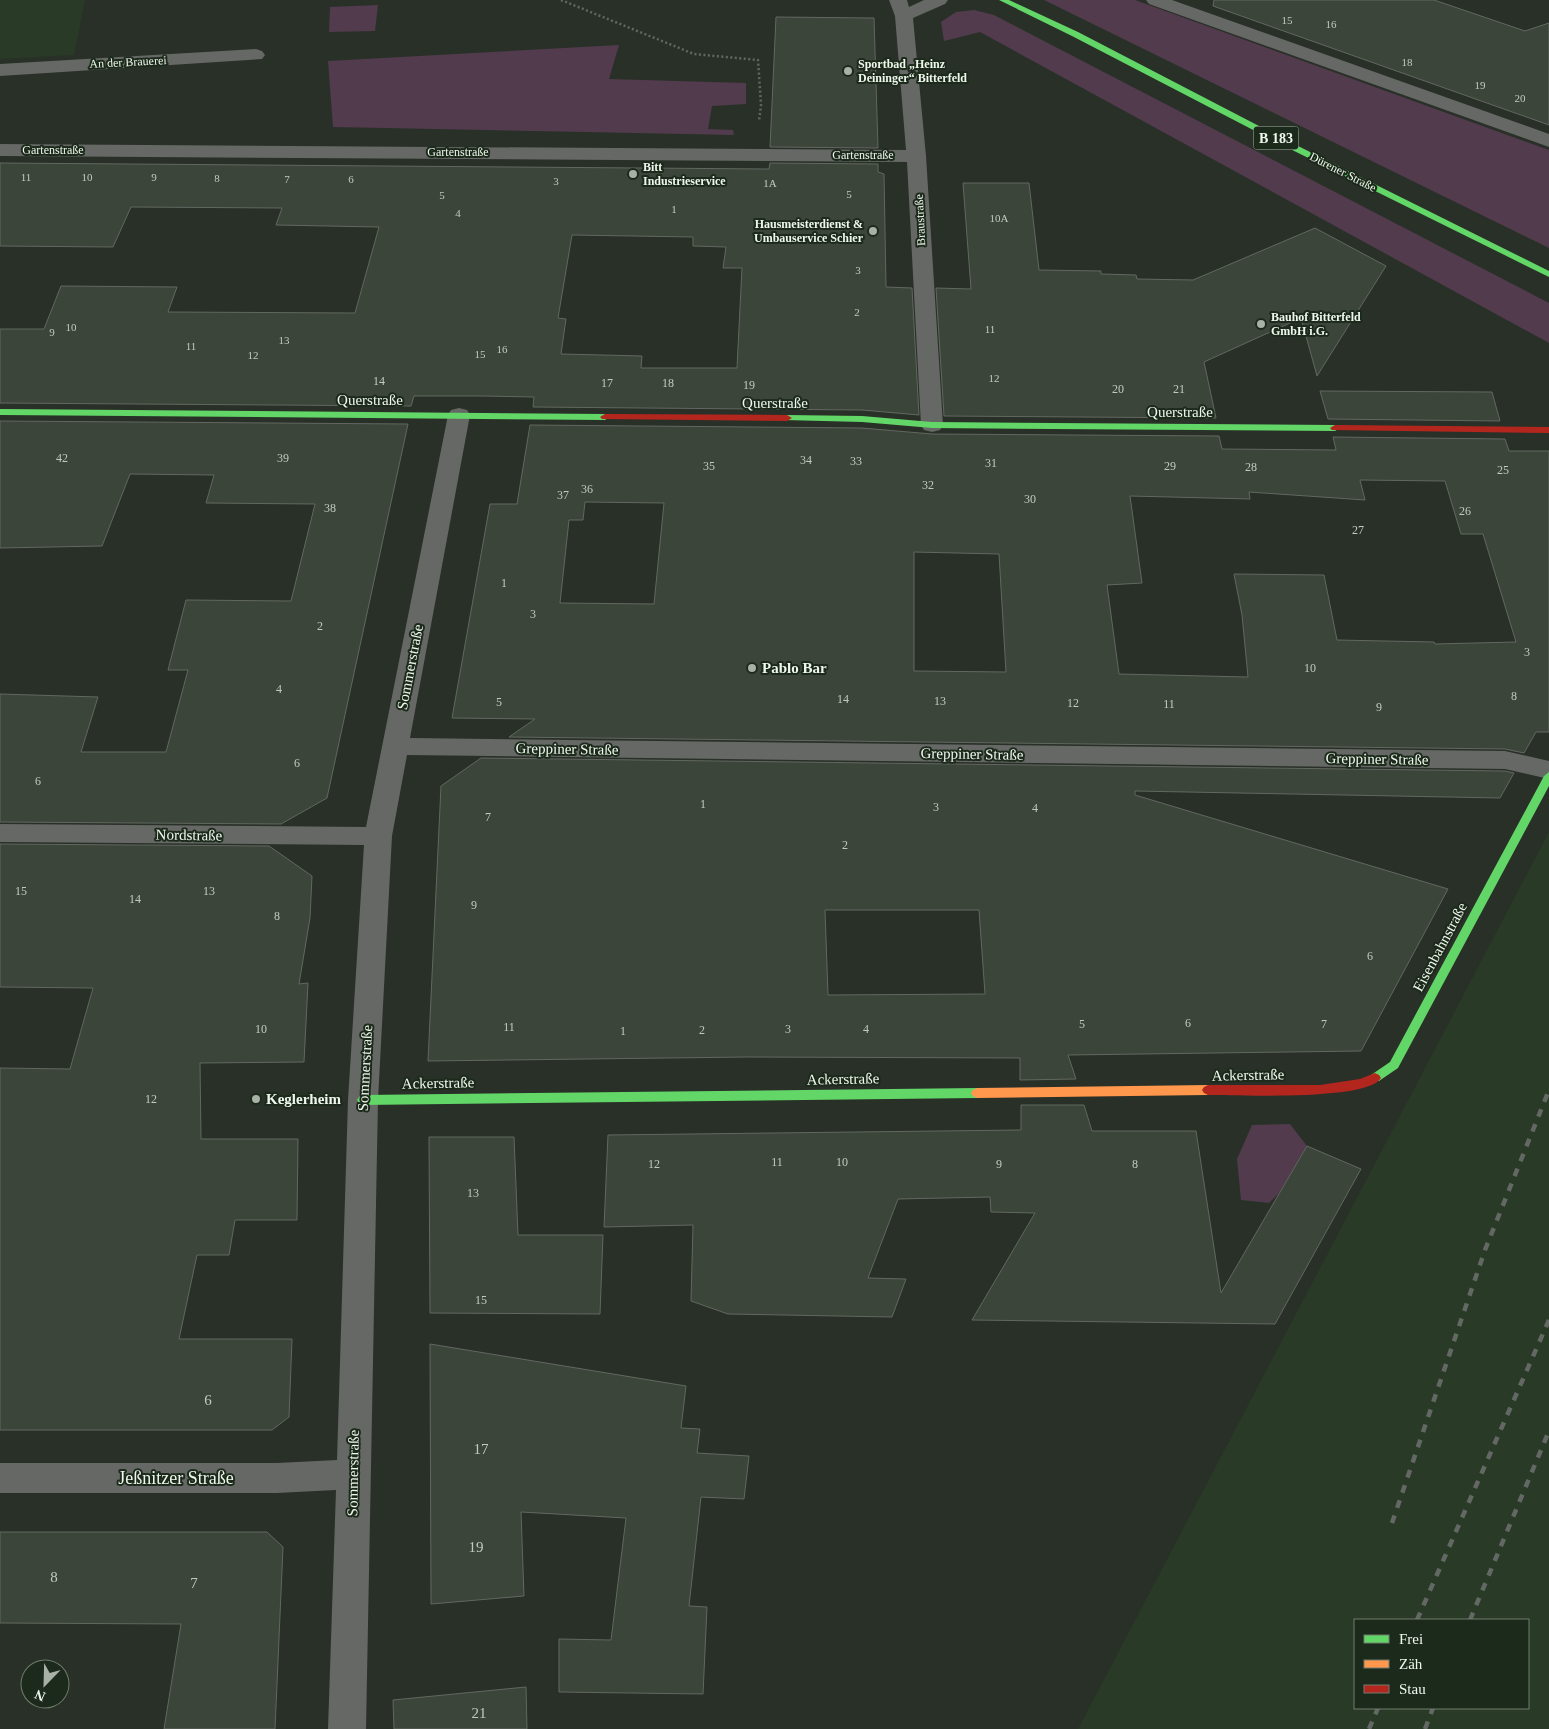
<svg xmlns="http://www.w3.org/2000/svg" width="1549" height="1729" viewBox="0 0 1549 1729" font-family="Georgia,serif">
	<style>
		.built { fill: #293a26; fill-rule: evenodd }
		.green { fill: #513b4d }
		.building { fill: #3c453a; stroke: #626861; fill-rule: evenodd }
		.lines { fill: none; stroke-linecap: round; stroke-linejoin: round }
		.path { stroke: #636762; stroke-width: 2.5; stroke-dasharray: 2 2.5; stroke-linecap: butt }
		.street { fill: #656864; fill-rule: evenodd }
		.fast { fill: #63d668; fill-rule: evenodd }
		.slow { fill: #ff974d; fill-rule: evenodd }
		.jam { fill: #b3261e; fill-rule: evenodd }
		.rail { stroke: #646864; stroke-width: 4.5; stroke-dasharray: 8 8; stroke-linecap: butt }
		.poi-dot { fill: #a9b1a7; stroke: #1c2a1b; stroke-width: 2 }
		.labels { text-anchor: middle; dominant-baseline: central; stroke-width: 4; stroke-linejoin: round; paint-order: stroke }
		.far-number-label { font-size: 11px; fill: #c2cac0 }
		.far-street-label { font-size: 12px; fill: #eef7ec; stroke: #1c2a1b }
		.far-poi-label { font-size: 12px; font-weight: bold; fill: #eef7ec; stroke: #1c2a1b; text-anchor: start }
		.number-label { font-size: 12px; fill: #c2cac0 }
		.shield { fill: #1c2a1b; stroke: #afbaad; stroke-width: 1 }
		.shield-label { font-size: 14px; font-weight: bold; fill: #eef7ec }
		.street-label { font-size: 15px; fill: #eef7ec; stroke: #1c2a1b }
		.poi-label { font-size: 15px; font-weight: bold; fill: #eef7ec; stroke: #1c2a1b; text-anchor: start }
		.near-number-label { font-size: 15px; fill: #c2cac0 }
		.near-street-label { font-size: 18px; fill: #eef7ec; stroke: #1c2a1b }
	</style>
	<rect width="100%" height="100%" fill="#293028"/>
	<path class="built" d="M0 0H85L74 55 0 59Z
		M1549 832V1729H1078ZM1355 1620H1528V1708H1355Z"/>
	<path class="green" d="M1044 0H1135L1549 150V248Z
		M378 5 375 31 329 32 330 7Z
		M974 10 994 15 1549 303V343L980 32 944 41 941 22 956 12Z
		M619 45 609 79 746 83V104L712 106 708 129 733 130 734 135 333 127 328 61Z
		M1290 1124 1307 1146 1279 1193 1269 1203 1241 1200 1237 1159 1252 1125Z"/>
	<path class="building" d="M1214 0H1434L1525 31 1549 23V125L1213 6Z
		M776 17 874 18 878 148 770 147Z
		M0 163 769 169 770 163 878 164V172L884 174 886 287 912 288 919 415 862 410 533 407 534 397 484 396H414L411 406 0 403V329H44L61 286 177 287 168 312 355 313 379 227 276 225 282 208 131 207 113 247 0 246ZM572 235 693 237V246L726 247 723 268H742L737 368H641L642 356 561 354 566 319 558 318Z
		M963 183H1029L1039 270 1101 271V274L1136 275 1137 279 1193 280 1315 228 1386 266 1317 376 1301 318 1204 362 1216 418 944 416 936 288 971 289Z
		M1320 391 1492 392 1500 421 1328 419Z
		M0 421 408 424 327 798 281 824 0 822V694L98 697 81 752H166L188 670H168L186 600 291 601 315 504 206 503 214 475 130 474 102 546 0 548Z
		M530 425 862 428 932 434 1219 436 1222 449 1336 450 1333 437 1505 439 1509 451H1549V732H1536L1524 753 1505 749 509 737 535 719 452 718 490 504H517ZM1360 480 1445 481 1461 534H1483L1516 642 1435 644 1434 642 1337 640 1324 575 1234 574 1242 615 1248 677 1119 674 1107 585 1142 583 1130 496 1250 499 1249 492 1365 500ZM585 502 664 503 654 604 560 603 569 520H583ZM914 552 999 554 1006 672 914 671Z
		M481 758 1505 771 1514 773 1500 798 1135 791V795L1448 889 1361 1051 1068 1055 1076 1079 1020 1080V1058L746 1057 428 1061 441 786ZM825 910H979L985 994 828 995Z
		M0 844 269 846 312 876 310 918 299 984 308 983 304 1062 200 1063 201 1139H298L297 1220H235L229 1255H197L179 1339H292L289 1417 272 1430H0V1068L70 1069 93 988 0 987Z
		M1021 1105H1084L1092 1131H1196L1221 1293 1307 1146 1361 1169 1275 1324 972 1320 1035 1213 991 1212 990 1197 898 1199 868 1278 906 1279 892 1317 728 1314 691 1301 693 1225 604 1227 608 1135 1021 1130Z
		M429 1137H514L518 1235H603L600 1314 430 1313Z
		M430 1344 686 1386 681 1428 700 1429 697 1453 749 1456 744 1499 701 1497 689 1606 707 1607 703 1694 559 1692V1639L611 1640 626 1518 521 1512 524 1596 431 1604Z
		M0 1532H267L283 1547 275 1729H164L181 1624 0 1623Z
		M526 1687 527 1729H394L393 1700Z"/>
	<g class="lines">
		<path class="path" d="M561 0 694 54 758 60 761 105 759 121"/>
		<path class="street" d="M889 0H907L909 7 924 0H948L945 4 913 18 926 156 943 425 940 430 932 432 924 430 921 425 907 162 0 156V144L906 150 895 16Z
			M1146 0H1172L1549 134V147L1149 4Z
			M256 49 262 51 265 55 262 59 0 76V64Z
			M459 408 467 410 470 415 410 738 1505 751 1549 761V779L1505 769 407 755 392 836 378 1100 366 1729H328L336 1490 277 1493H0V1463H277L337 1460 348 1100 364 845 0 842V824L366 827 448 415 451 410Z"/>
		<path class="fast" d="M999 0H1009L1078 32 1286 140 1549 271V277L1280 144 1072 36Z
			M0 409 605 414 610 417 605 420 0 415Z
			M787 415 862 416 932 422 1335 425 1340 428 1335 431 932 428 862 422 784 420 782 418Z
			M1549 772V786L1398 1068 1379 1081H1371L1369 1078 1371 1075 1390 1062 1544 776Z
			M977 1088 981 1090 983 1093 981 1096 977 1098 363 1105 359 1103 357 1100 359 1097 363 1095Z"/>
		<path class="slow" d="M1208 1085 1212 1087 1214 1090 1212 1093 1208 1095 977 1098 973 1096 971 1093 973 1090 977 1088Z"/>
		<path class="jam" d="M605 414 787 415 792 418 787 421 602 419 600 417Z
			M1335 425 1549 427V433L1332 430 1330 428Z
			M1375 1073 1379 1075 1381 1078C1368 1101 1236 1095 1208 1095L1204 1093 1202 1090 1204 1087 1208 1085H1320L1360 1079Z"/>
		<path class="rail" d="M1392 1523 1485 1250 1549 1090
			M1417 1620 1549 1320
			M1470 1620 1549 1431
			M1369 1729 1378 1708
			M1425 1729 1433 1708"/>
	</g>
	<g class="poi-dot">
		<circle cx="848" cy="71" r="5"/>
		<circle cx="633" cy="174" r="5"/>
		<circle cx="873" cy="231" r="5"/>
		<circle cx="1261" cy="324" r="5"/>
		<circle cx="752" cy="668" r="5"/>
		<circle cx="256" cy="1099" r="5"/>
	</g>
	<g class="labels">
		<g class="far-number-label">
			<text x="1287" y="20">15</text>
			<text x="1331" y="24">16</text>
			<text x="1407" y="62">18</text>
			<text x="1480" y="85">19</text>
			<text x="1520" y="98">20</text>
			<text x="26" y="177">11</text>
			<text x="87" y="177">10</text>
			<text x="154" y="177">9</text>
			<text x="217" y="178">8</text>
			<text x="287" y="179">7</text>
			<text x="351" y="179">6</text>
			<text x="556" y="181">3</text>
			<text x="770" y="183">1A</text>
			<text x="849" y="194">5</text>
			<text x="442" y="195">5</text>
			<text x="674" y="209">1</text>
			<text x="458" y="213">4</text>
			<text x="999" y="218">10A</text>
			<text x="858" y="270">3</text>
			<text x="857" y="312">2</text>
			<text x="71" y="327">10</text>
			<text x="990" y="329">11</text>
			<text x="52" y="332">9</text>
			<text x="284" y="340">13</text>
			<text x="191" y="346">11</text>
			<text x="502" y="349">16</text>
			<text x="480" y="354">15</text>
			<text x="253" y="355">12</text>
			<text x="994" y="378">12</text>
		</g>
		<g class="far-street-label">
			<text transform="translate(128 62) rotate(-3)">An der Brauerei</text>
			<text x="53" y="150">Gartenstraße</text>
			<text x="458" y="152">Gartenstraße</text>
			<text x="863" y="155">Gartenstraße</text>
			<text transform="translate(1343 172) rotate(27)">Dürener Straße</text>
			<text transform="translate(920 220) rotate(-93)">Braustraße</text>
		</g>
		<g class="far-poi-label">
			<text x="858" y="64">Sportbad „Heinz<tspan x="858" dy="14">Deininger“ Bitterfeld</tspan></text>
			<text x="643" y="167">Bitt<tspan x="643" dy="14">Industrieservice</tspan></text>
			<text x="863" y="224" text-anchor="end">Hausmeisterdienst &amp;<tspan x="863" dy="14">Umbauservice Schier</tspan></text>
			<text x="1271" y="317">Bauhof Bitterfeld<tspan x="1271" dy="14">GmbH i.G.</tspan></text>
		</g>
		<g class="number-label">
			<text x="379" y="381">14</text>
			<text x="607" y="383">17</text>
			<text x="668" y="383">18</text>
			<text x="749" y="385">19</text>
			<text x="1118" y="389">20</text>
			<text x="1179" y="389">21</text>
			<text x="62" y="458">42</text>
			<text x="283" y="458">39</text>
			<text x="806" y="460">34</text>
			<text x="856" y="461">33</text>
			<text x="991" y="463">31</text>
			<text x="709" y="466">35</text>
			<text x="1170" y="466">29</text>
			<text x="1251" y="467">28</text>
			<text x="1503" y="470">25</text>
			<text x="928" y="485">32</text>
			<text x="587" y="489">36</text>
			<text x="563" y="495">37</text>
			<text x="1030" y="499">30</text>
			<text x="330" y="508">38</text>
			<text x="1465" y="511">26</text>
			<text x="1358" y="530">27</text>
			<text x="504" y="583">1</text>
			<text x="533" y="614">3</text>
			<text x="320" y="626">2</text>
			<text x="1527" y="652">3</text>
			<text x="1310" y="668">10</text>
			<text x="279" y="689">4</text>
			<text x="1514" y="696">8</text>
			<text x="843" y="699">14</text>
			<text x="940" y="701">13</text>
			<text x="499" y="702">5</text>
			<text x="1073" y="703">12</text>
			<text x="1169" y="704">11</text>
			<text x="1379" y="707">9</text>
			<text x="297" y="763">6</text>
			<text x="38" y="781">6</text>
			<text x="703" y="804">1</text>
			<text x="936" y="807">3</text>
			<text x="1035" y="808">4</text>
			<text x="488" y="817">7</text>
			<text x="845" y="845">2</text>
			<text x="21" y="891">15</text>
			<text x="209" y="891">13</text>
			<text x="135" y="899">14</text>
			<text x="474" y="905">9</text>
			<text x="277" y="916">8</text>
			<text x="1370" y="956">6</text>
			<text x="1188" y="1023">6</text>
			<text x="1082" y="1024">5</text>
			<text x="1324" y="1024">7</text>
			<text x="509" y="1027">11</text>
			<text x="261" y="1029">10</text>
			<text x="788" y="1029">3</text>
			<text x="866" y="1029">4</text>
			<text x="702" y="1030">2</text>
			<text x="623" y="1031">1</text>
			<text x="151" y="1099">12</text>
			<text x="777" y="1162">11</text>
			<text x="842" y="1162">10</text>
			<text x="654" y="1164">12</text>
			<text x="999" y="1164">9</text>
			<text x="1135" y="1164">8</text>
			<text x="473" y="1193">13</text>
			<text x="481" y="1300">15</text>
		</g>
		<rect class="shield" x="1253.5" y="126.5" width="45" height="23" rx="4"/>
		<g class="shield-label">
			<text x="1276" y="138">B 183</text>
		</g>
		<g class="street-label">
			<text x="370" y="400">Querstraße</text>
			<text x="775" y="403">Querstraße</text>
			<text x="1180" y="412">Querstraße</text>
			<text transform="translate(410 667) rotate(-79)">Sommerstraße</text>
			<text transform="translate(567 749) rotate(1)">Greppiner Straße</text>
			<text transform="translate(972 754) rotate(1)">Greppiner Straße</text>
			<text transform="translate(1377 759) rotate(1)">Greppiner Straße</text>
			<text transform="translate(189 835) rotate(1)">Nordstraße</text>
			<text transform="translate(1440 947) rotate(-62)">Eisenbahnstraße</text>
			<text transform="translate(365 1068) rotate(-87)">Sommerstraße</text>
			<text transform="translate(1248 1075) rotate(-1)">Ackerstraße</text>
			<text transform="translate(843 1079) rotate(-1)">Ackerstraße</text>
			<text transform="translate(438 1083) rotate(-1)">Ackerstraße</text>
			<text transform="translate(353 1473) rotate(-89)">Sommerstraße</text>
		</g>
		<g class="poi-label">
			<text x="762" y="668">Pablo Bar</text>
			<text x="266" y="1099">Keglerheim</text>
		</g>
		<g class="near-number-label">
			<text x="208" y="1400">6</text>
			<text x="481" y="1449">17</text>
			<text x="476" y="1547">19</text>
			<text x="54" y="1577">8</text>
			<text x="194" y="1583">7</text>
			<text x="479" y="1713">21</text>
		</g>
		<g class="near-street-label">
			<text x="176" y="1478">Jeßnitzer Straße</text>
		</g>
	</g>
	<rect x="1354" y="1619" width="175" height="90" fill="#1c2a1b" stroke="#707c6f"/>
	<rect x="1364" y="1635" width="25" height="8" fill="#63d668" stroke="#707c6f"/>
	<text x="1399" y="1644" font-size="15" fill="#eef7ec">Frei</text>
	<rect x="1364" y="1660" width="25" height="8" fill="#ff974d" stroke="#707c6f"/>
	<text x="1399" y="1669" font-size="15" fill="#eef7ec">Zäh</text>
	<rect x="1364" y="1685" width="25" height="8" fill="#b3261e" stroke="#707c6f"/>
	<text x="1399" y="1694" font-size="15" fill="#eef7ec">Stau</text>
	<g transform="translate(45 1684) rotate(203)"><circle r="24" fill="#1c2a1b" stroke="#707c6f"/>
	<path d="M0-4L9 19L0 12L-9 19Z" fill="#a9b1a7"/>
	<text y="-8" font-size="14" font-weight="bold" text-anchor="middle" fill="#eef7ec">N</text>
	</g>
</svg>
